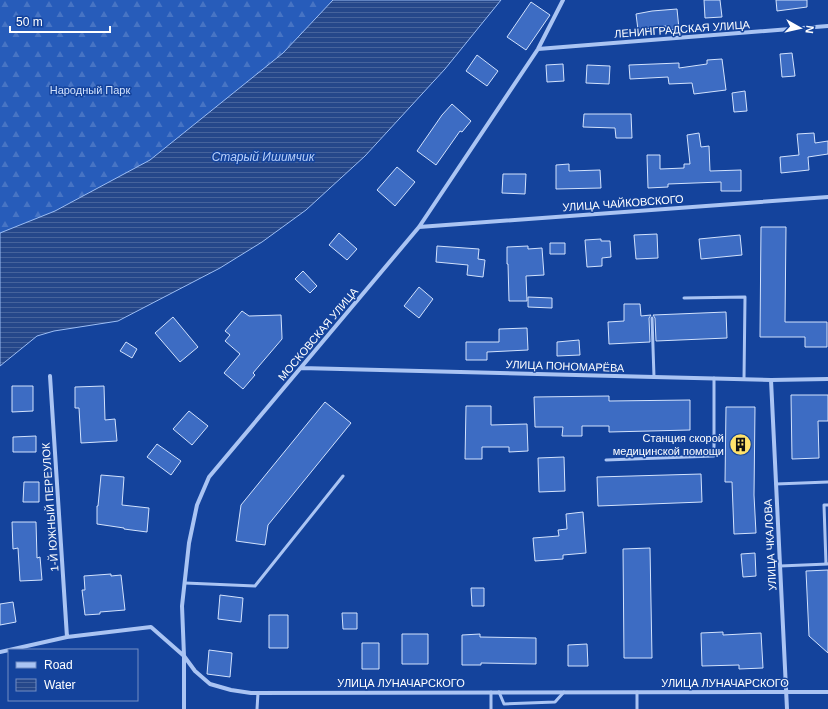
<svg xmlns="http://www.w3.org/2000/svg" width="828" height="709" viewBox="0 0 828 709" font-family="Helvetica,sans-serif">
	<style>
		.forest { fill: url(#forest-firs) }
		.water { fill: url(#water-rules); stroke: #9cbef6 }
		.building { fill: #3d6cc3; stroke: #d2e2fd }
		.lines { fill: none; stroke-linecap: round; stroke-linejoin: round }
		.service { stroke: #aac4f3; stroke-width: 3 }
		.minor { stroke: #aac4f3; stroke-width: 4 }
		.labels { text-anchor: middle; dominant-baseline: central; stroke-width: 3; stroke-linejoin: round; paint-order: stroke }
		.street-label { font-size: 11px; fill: #fff; stroke: #14439c }
		.park-label { font-size: 11px; fill: #d2e2fd; stroke: #14439c }
		.poi-label { font-size: 11px; fill: #fff; stroke: #14439c; text-anchor: end }
		.water-label { font-size: 12px; font-style: italic; fill: #b7cffa; stroke: #14439c }
	</style>
	<defs>
		<pattern id="forest-firs" width="22" height="20" patternUnits="userSpaceOnUse"><rect width="22" height="20" fill="#275cba"/><path d="M5 1l3.5 6h-7zM16 11l3.5 6h-7z" fill="#4774c4"/></pattern>
		<pattern id="water-rules" width="6" height="5" patternUnits="userSpaceOnUse"><rect width="6" height="5" fill="#25478a"/><path d="M0 2.5h6" fill="none" stroke="#46639c"/></pattern>
	</defs>
	<rect width="100%" height="100%" fill="#14439c"/>
	<path class="forest" d="M0 0H333L283 53 150 160 55 211 0 233Z"/>
	<path class="water" d="M333 0H501L445 69 365 156 306 210 262 242 220 268 118 321 54 331 37 336 0 366V233L55 211 150 160 283 53Z"/>
	<path class="building" d="M704 0H720L722 17 705 18Z
		M776 0H807V7L777 11Z
		M531 2 550 15 526 50 507 37Z
		M677 9 679 29 667 30 666 26 638 30 636 14 652 11Z
		M792 53 795 76 782 77 780 54Z
		M477 55 498 71 487 86 466 71Z
		M722 59 726 90 694 94 692 83 669 84 668 77 630 79 629 65 679 63V68L707 64V60Z
		M563 64 564 81 547 82 546 65Z
		M587 65 610 66 609 84 586 83Z
		M745 91 747 111 734 112 732 93Z
		M452 104 471 121 462 132 460 131 436 165 417 151 442 115Z
		M584 114H631L632 138H616L615 128 583 127Z
		M699 133 701 147 709 146 710 171 741 170V191H721V182L668 184V187L648 188 647 155H660V169L684 168V164H690L687 135Z
		M814 133 815 143 828 141V154L808 157 809 170 781 173 780 157 799 155 797 134Z
		M569 164V171L600 170 601 188 556 189V165Z
		M397 167 415 182 395 206 377 190Z
		M503 174H526L525 194 502 193Z
		M761 227H786L785 322H827V347H805V337H760Z
		M339 233 357 249 347 260 329 245Z
		M657 234 658 258 636 259 634 235Z
		M740 235 742 255 701 259 699 239Z
		M601 239V241H610L611 257 602 258V266L587 267 585 240Z
		M550 243H565V254H550Z
		M437 246 479 249 478 259 485 260 483 277 467 275 468 265 436 262Z
		M528 246V249L542 248 544 275 526 276 527 301H509L508 264H507V247Z
		M303 271 317 286 310 293 295 279Z
		M419 287 433 299 419 318 404 306Z
		M528 297 552 298V308L528 307Z
		M624 304H640L641 316 651 315 649 318 650 342 609 344 608 322 624 321Z
		M242 311 249 316 281 315 282 337V339L253 373 255 375 243 389 224 373 240 354 225 341 230 335 225 331Z
		M726 312 727 338 656 341 655 318 653 315Z
		M173 317 198 347 180 362 155 333Z
		M527 328 528 350 487 352V360H466V342H499V329Z
		M579 340 580 355 557 356V342Z
		M126 342 137 349 132 358 120 351Z
		M12 386H33V411L12 412Z
		M104 386 105 420 115 419 117 441 81 443 79 408H75V387Z
		M791 395H828V421H818L819 458 792 459Z
		M609 396V401L690 400V430L609 432V426H582V436H562L563 427H535L534 397Z
		M325 402 351 423 268 525 265 545 236 541 241 505Z
		M466 406H491V425L527 424 528 451 509 452V447H482V459H465Z
		M726 407H755L754 495 756 533 734 534 732 482H725Z
		M189 411 208 426 192 445 173 429Z
		M36 436V452H13V437Z
		M157 444 181 461 171 475 147 457Z
		M564 457 565 491 539 492 538 458Z
		M701 474 702 502 598 506 597 477Z
		M101 475 124 477 122 505 149 508 147 532 124 529V528L97 524V506H98Z
		M24 482H39V502H23Z
		M583 512 586 553 563 555V559L535 561 533 538 559 536 558 530 567 529 566 514Z
		M12 522H36L37 558 40 557 42 580 20 581 18 548 13 549Z
		M650 548 652 658H624L623 549Z
		M755 553 756 576 743 577 741 554Z
		M828 570V653L809 636 806 571Z
		M111 574V576L121 575 125 610 100 612V614L85 615 82 590H85L84 576Z
		M471 588H484V606H472Z
		M220 595 243 598 241 622 218 619Z
		M13 602 16 622 0 625V604Z
		M342 613H357V629H343Z
		M269 615H288V648H269Z
		M723 632V635L761 633 763 668 739 669V665L702 666 701 633Z
		M402 634H428V664H402Z
		M480 634V637L536 638V664L481 663V665H462V635Z
		M362 643H379V669H362Z
		M587 644 588 666H568V645Z
		M209 650 232 653 230 677 207 674Z"/>
	<g class="lines">
		<path class="service" d="M684 298 745 297 744 379
			M652 318 654 377
			M606 460 714 456V378
			M776 484 828 482
			M826 564 824 505H828
			M780 566 828 564
			M185 583 255 586 343 476
			M491 692V709
			M499 692 504 704 555 702 564 692
			M637 692V709
			M257 709 258 693"/>
		<path class="minor" d="M538 49 828 26
			M419 227 828 197
			M301 368 654 377 771 380 828 379
			M50 376 67 637
			M771 380 787 709
			M0 652 67 637 151 627 184 656 195 671 210 684 231 690 251 693 828 692
			M184 709V656L182 606 189 543 197 505 209 477 419 227 538 49 563 0"/>
	</g>
	<defs>
		<symbol id="building-disc" viewBox="-11 -11 22 22"><circle r="9.5" fill="#ffe26c" stroke="#14439c"/><path d="M-4-6H4V6H1V3H-1V6H-4ZM-2.5-4.3h1.7v1.8h-1.7ZM.8-4.3h1.7v1.8H.8ZM-2.5-1h1.7V.8h-1.7ZM.8-1h1.7V.8H.8Z" fill="#111"/></symbol>
	</defs>
	<g fill-rule="evenodd">
		<use href="#building-disc" x="728" y="432" width="25" height="25"/>
	</g>
	<g class="labels">
		<g class="street-label">
			<text transform="translate(682 29) rotate(-4)">ЛЕНИНГРАДСКАЯ УЛИЦА</text>
			<text transform="translate(623 203) rotate(-4)">УЛИЦА ЧАЙКОВСКОГО</text>
			<text transform="translate(318 334) rotate(-50)">МОСКОВСКАЯ УЛИЦА</text>
			<text transform="translate(565 366) rotate(2)">УЛИЦА ПОНОМАРЁВА</text>
			<text transform="translate(50 507) rotate(-94)">1-Й ЮЖНЫЙ ПЕРЕУЛОК</text>
			<text transform="translate(770 545) rotate(-93)">УЛИЦА ЧКАЛОВА</text>
			<text x="401" y="683">УЛИЦА ЛУНАЧАРСКОГО</text>
			<text x="725" y="683">УЛИЦА ЛУНАЧАРСКОГО</text>
		</g>
		<g class="park-label">
			<text x="90" y="90">Народный Парк</text>
		</g>
		<g class="poi-label">
			<text x="724" y="438">Станция скорой<tspan x="724" dy="13">медицинской помощи</tspan></text>
		</g>
		<g class="water-label">
			<text x="263" y="157">Старый Ишимчик</text>
		</g>
	</g>
	<rect x="8" y="649" width="130" height="52" fill="#14439c" stroke="#728ec4"/>
	<rect x="16" y="662" width="20" height="6" fill="#aac4f3" stroke="#728ec4"/>
	<text x="44" y="669" font-size="12" fill="#ffffff">Road</text>
	<rect x="16" y="679" width="20" height="12" fill="url(#water-rules)" stroke="#728ec4"/>
	<text x="44" y="689" font-size="12" fill="#ffffff">Water</text>
	<g transform="translate(800 28) rotate(98)" stroke="#14439c" stroke-width="3" paint-order="stroke">
	<path d="M0-3L7 15L0 10L-7 15Z" fill="#ffffff"/>
	<text y="-6" font-size="11" font-weight="bold" text-anchor="middle" fill="#ffffff">N</text>
	</g>
	<path d="M10 26v6h100v-6" fill="none" stroke="#ffffff" stroke-width="2"/>
	<text x="16" y="26" font-size="12" fill="#ffffff" stroke="#14439c" stroke-width="3" paint-order="stroke">50 m</text>
</svg>
